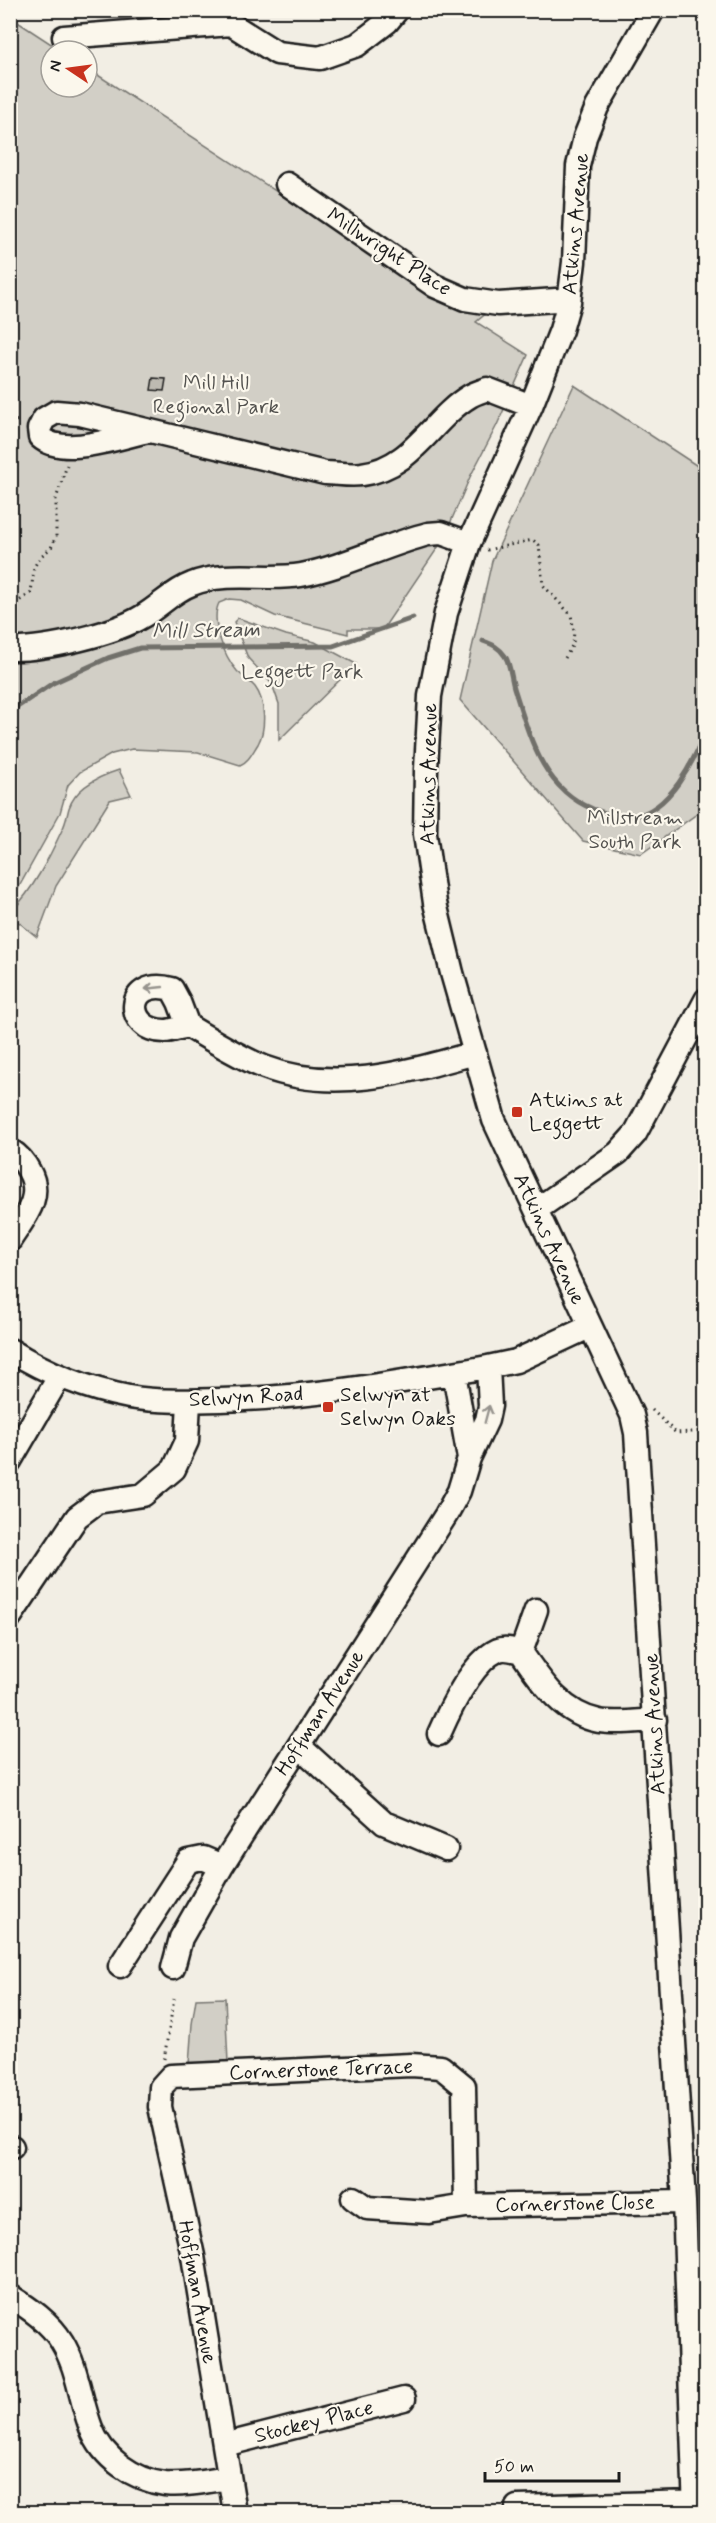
<svg xmlns="http://www.w3.org/2000/svg" width="716" height="2523" viewBox="0 0 716 2523" font-family="Mynerve,sans-serif">
	<style>
		.green { fill: #d2cfc6; stroke: #777671; stroke-width: 1.5 }
		.lines { fill: none; stroke-linecap: round; stroke-linejoin: round }
		.stream { stroke: #716f6b; stroke-width: 5 }
		.building { fill: #bdbab1; stroke: #1c1c1c; stroke-width: 1.5 }
		.minor-casing { stroke: #1c1c1c; stroke-width: 27 }
		.path { stroke: #1c1c1c; stroke-width: 3; stroke-dasharray: 1.5 4.5; stroke-linecap: butt }
		.minor { stroke: #fbf7ec; stroke-width: 22 }
		.oneway { stroke: #97948e }
		.poi-dot { fill: #c8321e; stroke: #fbf7ec; stroke-width: 2 }
		.labels { text-anchor: middle; dominant-baseline: central; stroke-width: 4.5; stroke-linejoin: round; paint-order: stroke }
		.street-label { font-size: 21px; fill: #1c1c1c; stroke: #fbf7ec }
		.park-label { font-size: 21px; fill: #53524f; stroke: #fbf7ec }
		.poi-label { font-size: 21px; fill: #1c1c1c; stroke: #fbf7ec; text-anchor: start }
		.water-label { font-size: 22px; font-style: italic; fill: #545351; stroke: #fbf7ec }
	</style>
	<rect width="100%" height="100%" fill="#f2eee4"/>
	<filter id="ink" filterUnits="userSpaceOnUse"><feTurbulence type="fractalNoise" baseFrequency=".0167" numOctaves="2"/><feDisplacementMap in="SourceGraphic" scale="12" xChannelSelector="R" yChannelSelector="G"/><feConvolveMatrix kernelMatrix="1 2 1 2 8 2 1 2 1" color-interpolation-filters="sRGB"/></filter>
	<g filter="url(#ink)">
		<path class="green" d="M10 17 62 51H51V87H87V68L432 293 489 311 476 322 528 355 497 425 470 477 443 540 383 629H348V634L275 616 241 600 229 599 219 603C210 621 224 656 237 671 243 677 250 681 255 687 266 701 266 730 258 744 252 753 249 761 240 765L198 752 132 749 112 754 80 772 68 785 60 813 11 901Z
			M574 385 705 471V808L641 854 583 841 460 700 492 561Z
			M238 618 286 635 315 642 356 664 279 740V704L272 684 248 658 234 622Z
			M119 770 131 795 110 800 56 886 37 937 11 916V912C33 890 49 858 62 830 66 823 67 815 69 808 76 787 100 776 119 770Z
			M225 1998 228 2063 189 2064 192 2024 196 1999Z"/>
		<g class="lines">
			<path class="stream" d="M483 641C492 644 499 647 505 656 511 665 511 680 515 691 530 738 543 789 593 809 608 814 617 817 633 816 669 812 695 760 706 729
				M10 712 53 683 108 658 140 648 333 646 413 618"/>
		</g>
		<path class="building" d="M153 378 166 379 164 391 151 390Z"/>
		<g class="lines">
			<defs>
				<path id="minor" d="M653 10 597 107 585 137 578 166 574 262 569 302 561 330 531 406 469 543 446 613 430 696 426 769 425 834 435 903 452 973 494 1120 632 1415 636 1433 684 2202 695 2512
					M64 37 231 24 277 53 320 58 357 45 387 22 397 10
					M287 184 435 286 465 299 498 304 556 300 569 302
					M148 431C120 437 63 458 40 437L39 429 44 419 56 412 80 414 325 473C336 473 350 476 362 474 413 468 431 419 470 396 475 393 482 391 487 389L531 406
					M10 649C45 650 114 634 143 616 160 606 173 591 192 584 227 570 266 581 301 575 344 567 385 545 428 534L441 533 469 543
					M188 1026C181 1027 172 1031 165 1031 123 1031 125 976 172 989L179 1002 188 1026C212 1040 238 1057 264 1067 334 1094 407 1072 475 1053
					M10 1150C18 1155 25 1163 29 1171 44 1197 24 1218 10 1240
					M536 1210 618 1153 635 1134 706 1000
					M10 1350C47 1373 86 1389 129 1397 158 1402 190 1401 220 1400 310 1398 399 1382 488 1367L516 1361 589 1327
					M454 1373 469 1458
					M10 1461 59 1377
					M536 1610 521 1652C541 1681 562 1714 599 1721 617 1724 638 1721 655 1720
					M10 1617 77 1517 97 1502 143 1495 174 1469 187 1441 189 1401
					M439 1734C450 1709 472 1662 498 1650 506 1647 513 1650 521 1652
					M299 1746 384 1823 446 1849
					M120 1966 188 1861 203 1858 222 1866
					M173 1968 181 1938 222 1866 446 1515 459 1491 469 1458 487 1420 490 1406 488 1367
					M10 2148 12 2147
					M466 2206 684 2202
					M10 2296C29 2308 50 2322 62 2342 78 2368 80 2400 91 2428 102 2458 134 2480 165 2484 185 2486 208 2481 228 2478
					M224 2445 404 2399
					M517 2507 694 2502
					M235 2512 193 2256 160 2107 161 2087 171 2076 411 2065 441 2067 464 2086 466 2206 429 2212 367 2208 353 2198"/>
			</defs>
			<use href="#minor" class="minor-casing"/>
			<path class="path" d="M10 422 20 420
				M487 550 533 540 539 545 543 585 571 615 574 631 573 644 565 658
				M10 607 31 593 34 567 41 556 51 548 56 536V499L67 465
				M10 816 16 812
				M652 1410 676 1433 706 1431
				M164 2059 174 1999"/>
			<use href="#minor" class="minor"/>
		</g>
		<defs><path id="oneway-shaft" d="M-6 0H5M1.5-3L5.5 0L1.5 3" fill="none" stroke-width="1.6" stroke-linecap="round" stroke-linejoin="round" transform="scale(1.5)"/></defs>
		<g class="oneway">
			<use href="#oneway-shaft" transform="translate(154 988) rotate(174)"/>
			<use href="#oneway-shaft" transform="translate(487 1414) rotate(-75)"/>
		</g>
	</g>
	<g class="poi-dot">
		<rect x="511" y="1106" width="12" height="12" rx="3"/>
		<rect x="322" y="1401" width="12" height="12" rx="3"/>
	</g>
	<g class="labels">
		<g class="street-label">
			<text transform="translate(576 224) rotate(-85)">Atkins Avenue</text>
			<text transform="translate(389 252) rotate(33)">Millwright Place</text>
			<text transform="translate(429 774) rotate(-89)">Atkins Avenue</text>
			<text transform="translate(549 1239) rotate(65)">Atkins Avenue</text>
			<text transform="translate(246 1397) rotate(-3)">Selwyn Road</text>
			<text transform="translate(320 1713) rotate(-57)">Hoffman Avenue</text>
			<text transform="translate(655 1724) rotate(-93)">Atkins Avenue</text>
			<text transform="translate(321 2070) rotate(-2)">Cornerstone Terrace</text>
			<text transform="translate(575 2204) rotate(-1)">Cornerstone Close</text>
			<text transform="translate(197 2292) rotate(80)">Hoffman Avenue</text>
			<text transform="translate(314 2422) rotate(-14)">Stockey Place</text>
		</g>
		<g class="park-label">
			<text x="216" y="383">Mill Hill<tspan x="216" dy="24">Regional Park</tspan></text>
			<text x="302" y="672">Leggett Park</text>
			<text x="635" y="818">Millstream<tspan x="635" dy="24">South Park</tspan></text>
		</g>
		<g class="poi-label">
			<text x="529" y="1100">Atkins at<tspan x="529" dy="24">Leggett</tspan></text>
			<text x="340" y="1395">Selwyn at<tspan x="340" dy="24">Selwyn Oaks</tspan></text>
		</g>
		<g class="water-label">
			<text transform="translate(206 631) rotate(-1)">Mill Stream</text>
		</g>
	</g>
	<rect width="716" height="2523" fill="none" stroke="#fbf7ec" stroke-width="36"/>
	<rect x="18" y="18" width="680" height="2487" fill="none" stroke="#1c1c1c" stroke-width="2" filter="url(#ink)"/>
	<g transform="translate(69 69) rotate(283)"><circle r="28" fill="#fbf7ec" stroke="#a29f99" stroke-width="1.5"/>
	<path d="M0-4.5L10 22L0 15L-10 22Z" fill="#c8321e"/>
	<text y="-9" font-size="16" font-weight="bold" text-anchor="middle" fill="#1c1c1c">N</text>
	</g>
	<path d="M485 2472v9h134v-9" fill="none" stroke="#1c1c1c" stroke-width="3"/>
	<text x="494" y="2472" font-size="18" fill="#1c1c1c" stroke="#fbf7ec" stroke-width="4.5" paint-order="stroke">50 m</text>
</svg>
